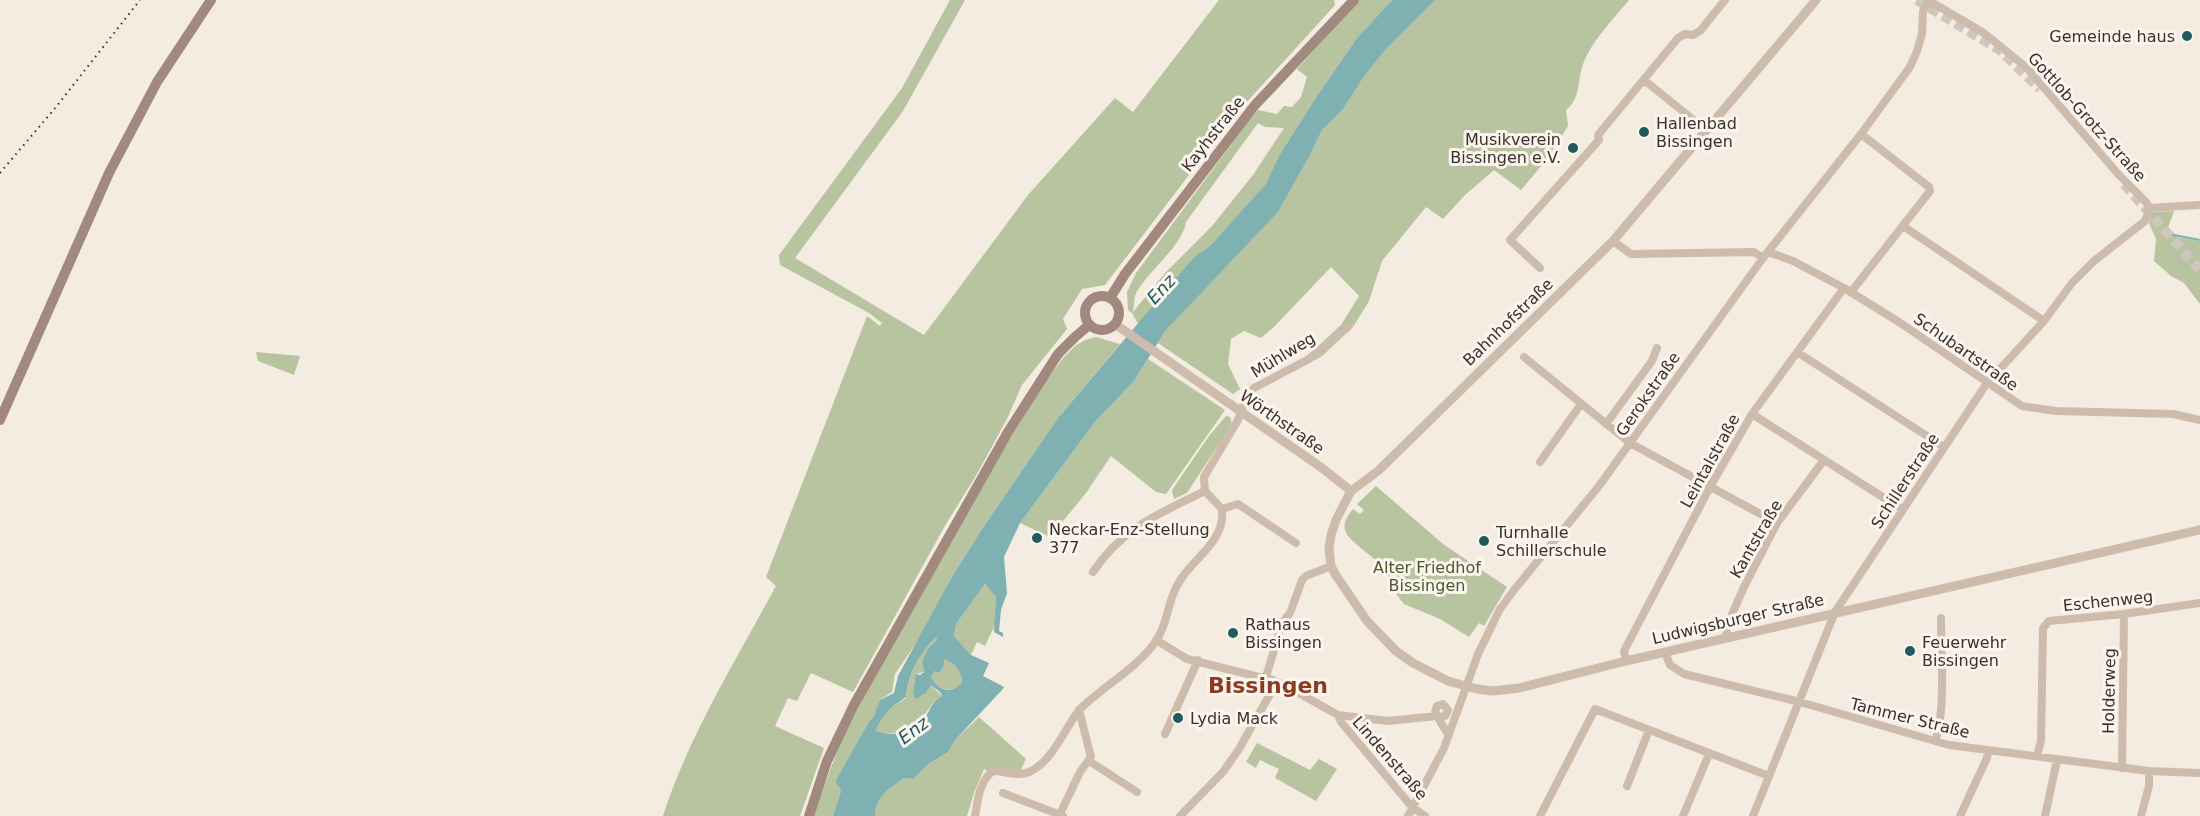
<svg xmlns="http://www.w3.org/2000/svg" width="2200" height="816" viewBox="0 0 2200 816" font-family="'DejaVu Sans',sans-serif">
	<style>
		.green { fill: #b8c4a0; fill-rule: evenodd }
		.water { fill: #7fb0b2; fill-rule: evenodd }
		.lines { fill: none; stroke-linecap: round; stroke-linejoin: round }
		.stream { stroke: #7fb0b2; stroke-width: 2 }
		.canal { stroke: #7fb0b2; stroke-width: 8 }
		.secondary-tunnel { stroke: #cfc6bd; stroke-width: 10; stroke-dasharray: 10 5; stroke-linecap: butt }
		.minor { stroke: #cdbbac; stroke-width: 8 }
		.tertiary { stroke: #cdbbac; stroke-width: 9 }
		.secondary { stroke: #a18a7d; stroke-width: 10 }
		.rail { stroke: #3b302b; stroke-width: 2; stroke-dasharray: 1.5 4.5; stroke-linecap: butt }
		.poi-dot { fill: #1f5a5e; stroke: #fbf5ee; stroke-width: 2 }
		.labels { text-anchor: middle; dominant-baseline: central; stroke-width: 6; stroke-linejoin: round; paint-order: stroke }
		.poi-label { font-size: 16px; fill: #3b302b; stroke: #fbf5ee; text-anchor: start }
		.street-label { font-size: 16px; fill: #3b302b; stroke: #fbf5ee }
		.park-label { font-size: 16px; fill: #4a5a2e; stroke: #fbf5ee }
		.water-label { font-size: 18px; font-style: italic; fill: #1f5a5e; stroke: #fbf5ee }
		.district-label { font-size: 22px; font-weight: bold; fill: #8c3b22; stroke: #fbf5ee }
	</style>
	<rect width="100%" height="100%" fill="#f4ebe1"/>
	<path class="green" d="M950 0H965L903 111 795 258 924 335 1028 195 1115 98 1133 112 1219 0H1334L1335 5 1234 116 1105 285 1082 289 1063 319 1067 329 1022 385 1007 419 977 474 946 524 853 692 811 673 797 701 788 698 775 726 824 748 800 816H663C689 735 736 660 776 586L766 577 867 316 880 326 882 323 869 313 780 265 779 255 902 88Z
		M1359 0H1392L1357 38 1317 96 1280 154 1267 184 1211 245 1194 257 1138 324 1132 313 1128 310 1127 292 1136 273 1250 119 1258 110 1277 114 1284 106 1292 107 1301 97 1307 77 1297 69ZM1258 123 1265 127 1284 128 1253 175 1212 226 1165 273 1133 312C1134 305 1134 298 1136 293 1149 270 1183 245 1186 222Z
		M1435 0H1629C1612 21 1588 44 1581 71 1578 85 1579 100 1566 110L1568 126 1546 160 1521 190 1494 170 1464 196 1443 219 1426 207 1382 261 1369 301 1353 327 1321 357 1306 364 1303 360 1341 325 1359 296 1331 267 1273 328 1261 338 1244 331 1231 339 1228 364 1240 389 1233 394 1158 343 1166 330 1187 307 1278 212 1308 159 1322 130 1343 109 1363 78 1385 50Z
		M2174 211 2168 228 2177 237 2200 241V304L2184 283 2171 276 2154 261 2156 239 2149 223 2152 212Z
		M1096 337 1120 344 1058 418 982 529 953 575 923 633 895 674 892 692 880 700 876 713 883 716 892 707 906 698C908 674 919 654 935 638L937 639 927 650 922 662 924 672 916 674 913 691 926 693 931 685 942 696C917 712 929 734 887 733 877 733 874 730 870 721L837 778 838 786 841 791 833 816H813L838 749 865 695 991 469 1044 384 1063 358 1075 346 1085 340Z
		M256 352 300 356 294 375 258 361Z
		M1148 359 1225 410 1166 494 1156 492 1111 456 1086 493 1050 537 1020 523 1095 422 1134 381Z
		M1226 416 1230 417 1232 424 1187 493 1174 499 1172 490 1209 436Z
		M1376 486 1443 544 1507 587 1484 626 1479 623 1469 637 1440 619 1404 604 1389 585 1388 572 1386 568C1377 562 1370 555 1362 549 1346 536 1337 528 1353 509L1360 514 1364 510 1357 504Z
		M985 584 996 597 995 625 985 646 977 642 971 655 954 636 956 624Z
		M943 659C955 662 961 670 962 682 953 695 938 690 931 677Z
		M979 717 1026 759 1020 772 991 773 984 769 974 793 967 816H875C876 796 889 789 904 778L913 779 927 765 948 752 956 739Z
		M1257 743 1310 770 1319 759 1337 769 1316 801 1275 778 1279 769 1260 760 1256 768 1246 762Z"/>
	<path class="water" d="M1392 0H1435L1385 50 1363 78 1343 109 1322 130 1308 159 1278 212 1166 330 1134 381 1095 422 1020 523 1004 557 1007 593 1001 610 999 631 1003 633V637L994 632 996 597 985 584 956 624 954 636 971 655 989 663 983 676 1004 687 1002 690 956 739 948 752 927 765 913 779 904 778C889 789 876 796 875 816H833L841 791 836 782 837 778 870 720 879 723 875 730C887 737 911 734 921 723 930 713 929 704 942 696L940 692 931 685 926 693 915 699 913 691 916 674 920 675 924 672 922 662 927 650 937 639 935 638C919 654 908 674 906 697L892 707 883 716 875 712 880 700 894 693 898 676 953 575 982 529 1058 418 1194 257 1211 245 1266 184 1280 154 1317 96 1357 38ZM944 659C955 663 961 670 962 682 952 695 939 691 931 677L935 671 939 673 943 667Z"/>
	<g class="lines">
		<path class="stream" d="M2166 228 2174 235 2200 240"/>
		<path class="canal" d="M869 731 885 707"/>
		<path class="secondary-tunnel" d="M1917 0 2000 50 2040 89
			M2124 184 2200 270"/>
		<path class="minor" d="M1928 0 1984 33 2027 68 2118 174 2145 201 2150 208
			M1644 80 1706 130
			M2150 208 2200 205
			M1903 226 2044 321
			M1613 241 1631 254 1754 252 1763 258
			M1768 252 1793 261 1844 288 1899 322 2022 406 2056 411 2173 414 2200 420
			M1540 268 1510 240 1599 140 1598 135 1678 38 1685 34 1693 35 1700 31 1725 0
			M1851 292 1930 191 1929 187 1861 134
			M1797 352 1944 447
			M1524 357 1630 443 1777 523
			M1752 414 1903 510
			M1606 424 1652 361 1657 348
			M1540 462 1581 404
			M1222 509 1238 504 1296 543
			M1093 572C1122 528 1160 513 1205 491
			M1726 638 1727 626 1743 589 1777 523 1824 460
			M1156 640 1187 659 1259 677H1266L1286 686 1338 715 1388 721 1437 716 1443 717 1446 715 1448 710 1443 704 1437 706 1435 712C1439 720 1443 727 1449 735
			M1665 652 1670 665 1684 674 1800 702 1949 745 2149 771 2200 773
			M1626 661 1624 651 1710 487 1752 414 1844 288
			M1266 677 1282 623 1290 613 1302 580 1306 576 1331 566
			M1338 715 1341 722 1412 807 1425 816
			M1165 734 1198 660
			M1935 741C1946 713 1941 651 1941 618
			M2037 756 2041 741 2043 628 2049 621 2124 614 2200 603
			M1089 761 1137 792
			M2122 768 2124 614
			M1627 786 1649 730
			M1003 793 1063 816
			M1060 814 1080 772 1091 757 1079 710
			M975 816C978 800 979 781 993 771 1005 771 1017 777 1029 772 1051 763 1064 730 1078 712 1082 706 1089 701 1095 696 1114 680 1141 663 1156 641 1167 625 1167 607 1175 590 1187 560 1226 545 1222 509L1205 491 1204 477 1238 420 1246 397 1254 388 1309 359 1347 328
			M1180 816 1223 772 1239 749 1277 682
			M1408 816 1444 748 1478 654 1500 609 1514 590 1599 486 1763 258 1861 134 1910 67 1917 51 1922 34 1923 11 1929 1
			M1540 816 1595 709 1769 776
			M1683 816 1709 754
			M1753 816 1835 612 1857 579 1987 383 2044 321 2072 283 2094 261 2145 221 2150 208
			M1960 816 1987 758 1988 750
			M2045 816 2057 760
			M2141 816 2149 786V771"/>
		<path class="tertiary" d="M1816 0 1613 241 1378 471 1351 491 1336 520 1331 535 1329 549 1331 566 1335 574 1367 621 1396 651 1413 663 1448 681 1477 689 1493 691 1519 688 1626 661 2200 530
			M1115 324 1322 468 1351 491"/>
		<path class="secondary" d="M1085 313a17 17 0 1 1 34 0a17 17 0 1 1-34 0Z
			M1110 298 1125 274 1255 105 1354 0
			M0 420 109 173 157 82 211 0
			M809 816 827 761 854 705 1008 432 1058 354 1075 337 1089 325"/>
		<path class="rail" d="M0 173 56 107 140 0"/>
	</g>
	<g class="poi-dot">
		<circle cx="2187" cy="36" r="6"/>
		<circle cx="1644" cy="132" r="6"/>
		<circle cx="1573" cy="148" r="6"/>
		<circle cx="1037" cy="538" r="6"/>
		<circle cx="1484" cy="541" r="6"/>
		<circle cx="1233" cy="633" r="6"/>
		<circle cx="1910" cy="651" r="6"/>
		<circle cx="1178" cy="718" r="6"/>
	</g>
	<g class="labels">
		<g class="poi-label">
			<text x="2175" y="36" text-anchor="end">Gemeinde haus</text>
			<text x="1656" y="123">Hallenbad<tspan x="1656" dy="18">Bissingen</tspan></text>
			<text x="1561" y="139" text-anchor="end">Musikverein<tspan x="1561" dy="18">Bissingen e.V.</tspan></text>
			<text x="1049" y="529">Neckar-Enz-Stellung<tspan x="1049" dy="18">377</tspan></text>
			<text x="1496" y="532">Turnhalle<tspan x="1496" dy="18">Schillerschule</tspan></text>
			<text x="1245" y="624">Rathaus<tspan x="1245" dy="18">Bissingen</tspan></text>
			<text x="1922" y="642">Feuerwehr<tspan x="1922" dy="18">Bissingen</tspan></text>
			<text x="1190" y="718">Lydia Mack</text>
		</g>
		<g class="street-label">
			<text transform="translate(2087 117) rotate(48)">Gottlob-Grotz-Straße</text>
			<text transform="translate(1213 134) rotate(-52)">Kayhstraße</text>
			<text transform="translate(1508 322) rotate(-44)">Bahnhofstraße</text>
			<text transform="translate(1966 352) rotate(35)">Schubartstraße</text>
			<text transform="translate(1283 355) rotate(-31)">Mühlweg</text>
			<text transform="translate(1648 394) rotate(-55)">Gerokstraße</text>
			<text transform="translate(1282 422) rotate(35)">Wörthstraße</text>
			<text transform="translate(1710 461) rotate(-61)">Leintalstraße</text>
			<text transform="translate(1905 481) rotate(-57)">Schillerstraße</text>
			<text transform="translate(1756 539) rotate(-60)">Kantstraße</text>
			<text transform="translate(2108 601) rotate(-6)">Eschenweg</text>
			<text transform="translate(1738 619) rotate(-13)">Ludwigsburger Straße</text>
			<text transform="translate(2109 691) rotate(-89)">Holderweg</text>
			<text transform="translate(1910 718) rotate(14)">Tammer Straße</text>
			<text transform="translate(1390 758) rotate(49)">Lindenstraße</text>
		</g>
		<g class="park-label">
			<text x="1427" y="567">Alter Friedhof<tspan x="1427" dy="18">Bissingen</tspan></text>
		</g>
		<g class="water-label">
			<text transform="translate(1161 289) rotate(-47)">Enz</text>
			<text transform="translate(913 730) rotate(-37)">Enz</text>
		</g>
		<g class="district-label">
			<text x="1268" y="685">Bissingen</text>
		</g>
	</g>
</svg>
